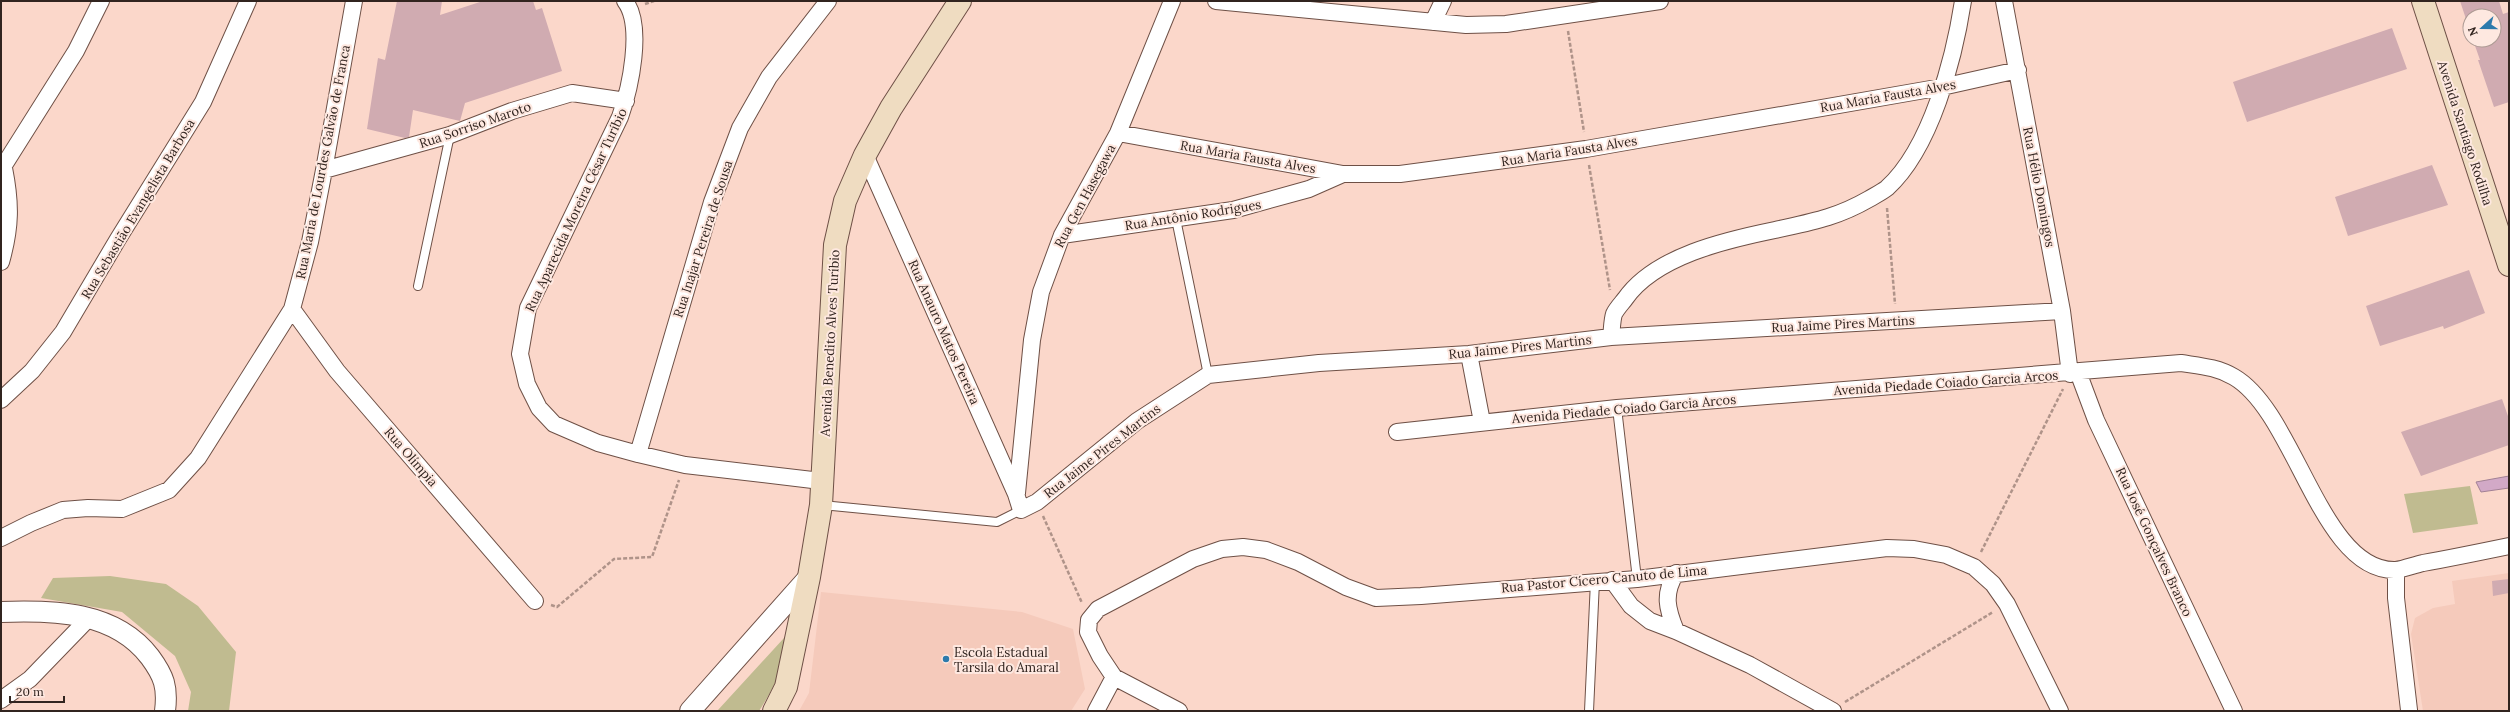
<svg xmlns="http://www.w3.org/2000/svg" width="2510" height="712" viewBox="0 0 2510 712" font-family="Lora,serif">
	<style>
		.built { fill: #f5cabb }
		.green { fill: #c0bb90 }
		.water { fill: #d2a9c7; stroke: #a28195 }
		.building { fill: #d0abb1 }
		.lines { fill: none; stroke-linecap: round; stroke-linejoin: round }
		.service-casing { stroke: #6e5046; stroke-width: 10 }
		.minor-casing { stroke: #6e5046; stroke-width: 18 }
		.tertiary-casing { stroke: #6e5046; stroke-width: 22 }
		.secondary-casing { stroke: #6e5046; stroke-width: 24 }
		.path { stroke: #af9389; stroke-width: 2.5; stroke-dasharray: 4 2; stroke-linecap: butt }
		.service { stroke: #fff; stroke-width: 8 }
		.minor { stroke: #fff; stroke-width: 16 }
		.tertiary { stroke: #fff; stroke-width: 20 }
		.secondary { stroke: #efdcc1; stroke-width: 22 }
		.poi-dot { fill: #2c7aac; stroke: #fee8e0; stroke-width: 1.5 }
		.labels { text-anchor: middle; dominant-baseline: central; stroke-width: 4; stroke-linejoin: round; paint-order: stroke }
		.street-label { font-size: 13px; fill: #31241f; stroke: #fee8e0 }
		.poi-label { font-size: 13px; fill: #31241f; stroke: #fee8e0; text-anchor: start }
	</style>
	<rect width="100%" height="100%" fill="#fbd7ca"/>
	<path class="built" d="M2509 573V711H2423L2411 634 2415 618 2433 608 2455 604 2452 581Z
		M821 592 1022 612 1073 629 1085 689 1071 711H799L809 693Z"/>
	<path class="green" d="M2470 486 2478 524 2413 533 2404 494Z
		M110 576 166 584 198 606 236 652 229 711H188L191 692 175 656 122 612 41 598 53 578Z
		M784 638C790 661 771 692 759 711H719L718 710Z"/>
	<path class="water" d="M2509 476V488L2481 492 2476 482Z"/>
	<path class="building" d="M397 1H442L440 15 483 1H533L536 10 542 8 562 71 465 103 460 121 413 110 409 137 405 138 367 129 378 58 385 60Z
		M2460 1H2499L2503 14 2509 12V102L2494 107 2478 60H2480L2473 40H2494V16H2470V31Z
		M2392 28 2407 69 2247 122 2233 82Z
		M2432 165 2448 205 2348 236 2335 197Z
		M2469 270 2485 313 2444 329 2443 326 2380 346 2366 306Z
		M2502 399 2509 419V445L2421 476 2401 432Z
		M2509 579V593L2493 596 2492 581Z"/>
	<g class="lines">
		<defs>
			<path id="service" d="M1176 219 1208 375
				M418 286 450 135
				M1617 408 1637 579
				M822 505 997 522 1021 510
				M1589 711 1595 581"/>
			<path id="minor" d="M625 1C644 26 630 89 620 117L528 308 520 354 527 384 539 408 554 424 598 443 638 454 685 465 821 481
				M1216 1 1466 25 1506 24 1660 1
				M2004 1 2062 311 2070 374
				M1433 22 1443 1
				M1118 133 1343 174H1400L1586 149 1942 87 2018 70
				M865 155 1016 494 1021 510 1037 502 1137 421 1208 375 1319 363 1469 354 1611 337 2062 311
				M1 170 76 51 101 1
				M324 170 450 135 512 111 572 93 626 101
				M1062 235 1233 210 1309 189 1343 174
				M1 262C11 227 11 203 4 168
				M292 309 337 371 535 601
				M1611 337C1612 330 1612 320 1614 314 1617 308 1622 303 1625 299 1655 256 1726 240 1775 230 1811 222 1836 218 1869 199 1874 196 1882 192 1887 188 1931 148 1954 59 1963 1
				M1469 354 1482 422
				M2078 372 2096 420 2234 711
				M1 400 32 371 63 332 118 239 203 102 248 1
				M1397 432 1617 408 2181 363C2200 366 2217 367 2234 377 2296 413 2321 573 2396 570 2404 569 2414 565 2423 563 2451 558 2480 552 2509 546
				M638 454 712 202 740 128 769 77 828 1
				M1017 493 1032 340 1041 292 1062 235 1118 133 1172 1
				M1 538 31 523 63 510 88 508 122 509 169 490 198 458 292 309 310 242 324 170 354 1
				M2396 570V598L2409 710
				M1612 580 1631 606 1650 621 1676 631 1750 665 1833 711
				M1676 631C1667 609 1663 594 1676 573
				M1 700 30 679 89 618
				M1096 711 1114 677
				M1179 711 1114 677 1100 656 1088 632 1089 620 1098 609 1193 559 1222 549 1243 547 1266 550 1298 562 1346 587 1376 598 1421 596 1637 579 1887 548 1914 549 1946 555 1974 567 1993 584 2007 604 2060 711"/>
			<path id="tertiary" d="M1 612C54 610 115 611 150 657 164 676 168 687 165 711
				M690 711 809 577"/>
			<path id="secondary" d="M2423 1 2509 265
				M774 711 786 687 809 577 821 505 835 245 845 201 865 155 891 108 960 1"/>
		</defs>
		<use href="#service" class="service-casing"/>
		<use href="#minor" class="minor-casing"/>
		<use href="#tertiary" class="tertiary-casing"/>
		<use href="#secondary" class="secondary-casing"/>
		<path class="path" d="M645 4 654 1
			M1568 31 1584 132
			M1589 165 1610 290
			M1887 208 1895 304
			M1043 516 1082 603
			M1981 552 2063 389
			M551 605 557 607 614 559 652 557 679 480
			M1845 702 1993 612"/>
		<use href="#service" class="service"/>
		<use href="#minor" class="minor"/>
		<use href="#tertiary" class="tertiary"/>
		<use href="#secondary" class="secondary"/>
	</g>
	<circle class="poi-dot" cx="946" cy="659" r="4"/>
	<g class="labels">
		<g class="street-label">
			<text transform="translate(1888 96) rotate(-10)">Rua Maria Fausta Alves</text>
			<text transform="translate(475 125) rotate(-19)">Rua Sorriso Maroto</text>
			<text transform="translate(2465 133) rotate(72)">Avenida Santiago Rodilha</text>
			<text transform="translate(1569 151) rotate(-9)">Rua Maria Fausta Alves</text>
			<text transform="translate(1248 157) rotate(10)">Rua Maria Fausta Alves</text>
			<text transform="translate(323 162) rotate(-79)">Rua Maria de Lourdes Galvão de Franca</text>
			<text transform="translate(2039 187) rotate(79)">Rua Hélio Domingos</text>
			<text transform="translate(1085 196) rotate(-62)">Rua Gen Hasegawa</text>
			<text transform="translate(138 209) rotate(-59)">Rua Sebastião Evangelista Barbosa</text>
			<text transform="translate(576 210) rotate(-65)">Rua Aparecida Moreira César Turíbio</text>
			<text transform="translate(1193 215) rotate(-9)">Rua Antônio Rodrigues</text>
			<text transform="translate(703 239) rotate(-72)">Rua Inajar Pereira de Sousa</text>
			<text transform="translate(1843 324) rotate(-3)">Rua Jaime Pires Martins</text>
			<text transform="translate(944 332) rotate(66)">Rua Anauro Matos Pereira</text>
			<text transform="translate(830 343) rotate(-87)">Avenida Benedito Alves Turíbio</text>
			<text transform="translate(1520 347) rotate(-6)">Rua Jaime Pires Martins</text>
			<text transform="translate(1946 383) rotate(-4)">Avenida Piedade Coiado Garcia Arcos</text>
			<text transform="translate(1624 409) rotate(-5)">Avenida Piedade Coiado Garcia Arcos</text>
			<text transform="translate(1102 451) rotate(-38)">Rua Jaime Pires Martins</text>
			<text transform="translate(411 457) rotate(49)">Rua Olímpia</text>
			<text transform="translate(2154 542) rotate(65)">Rua José Gonçalves Branco</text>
			<text transform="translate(1604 579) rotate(-5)">Rua Pastor Cícero Canuto de Lima</text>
		</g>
		<g class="poi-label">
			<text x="954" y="652">Escola Estadual<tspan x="954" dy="15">Tarsila do Amaral</tspan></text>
		</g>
	</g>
	<rect width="2510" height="712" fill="none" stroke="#31241f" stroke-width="4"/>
	<g transform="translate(2482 28) rotate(249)"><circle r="19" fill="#fee8e0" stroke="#ac9a93"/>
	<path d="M0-3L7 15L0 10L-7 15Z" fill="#2c7aac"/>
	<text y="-6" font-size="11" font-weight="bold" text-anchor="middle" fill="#31241f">N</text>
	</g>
	<path d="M10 696v6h54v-6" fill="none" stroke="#31241f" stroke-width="2"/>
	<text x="16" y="696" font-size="12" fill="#31241f" stroke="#fee8e0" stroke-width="3" paint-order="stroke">20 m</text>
</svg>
